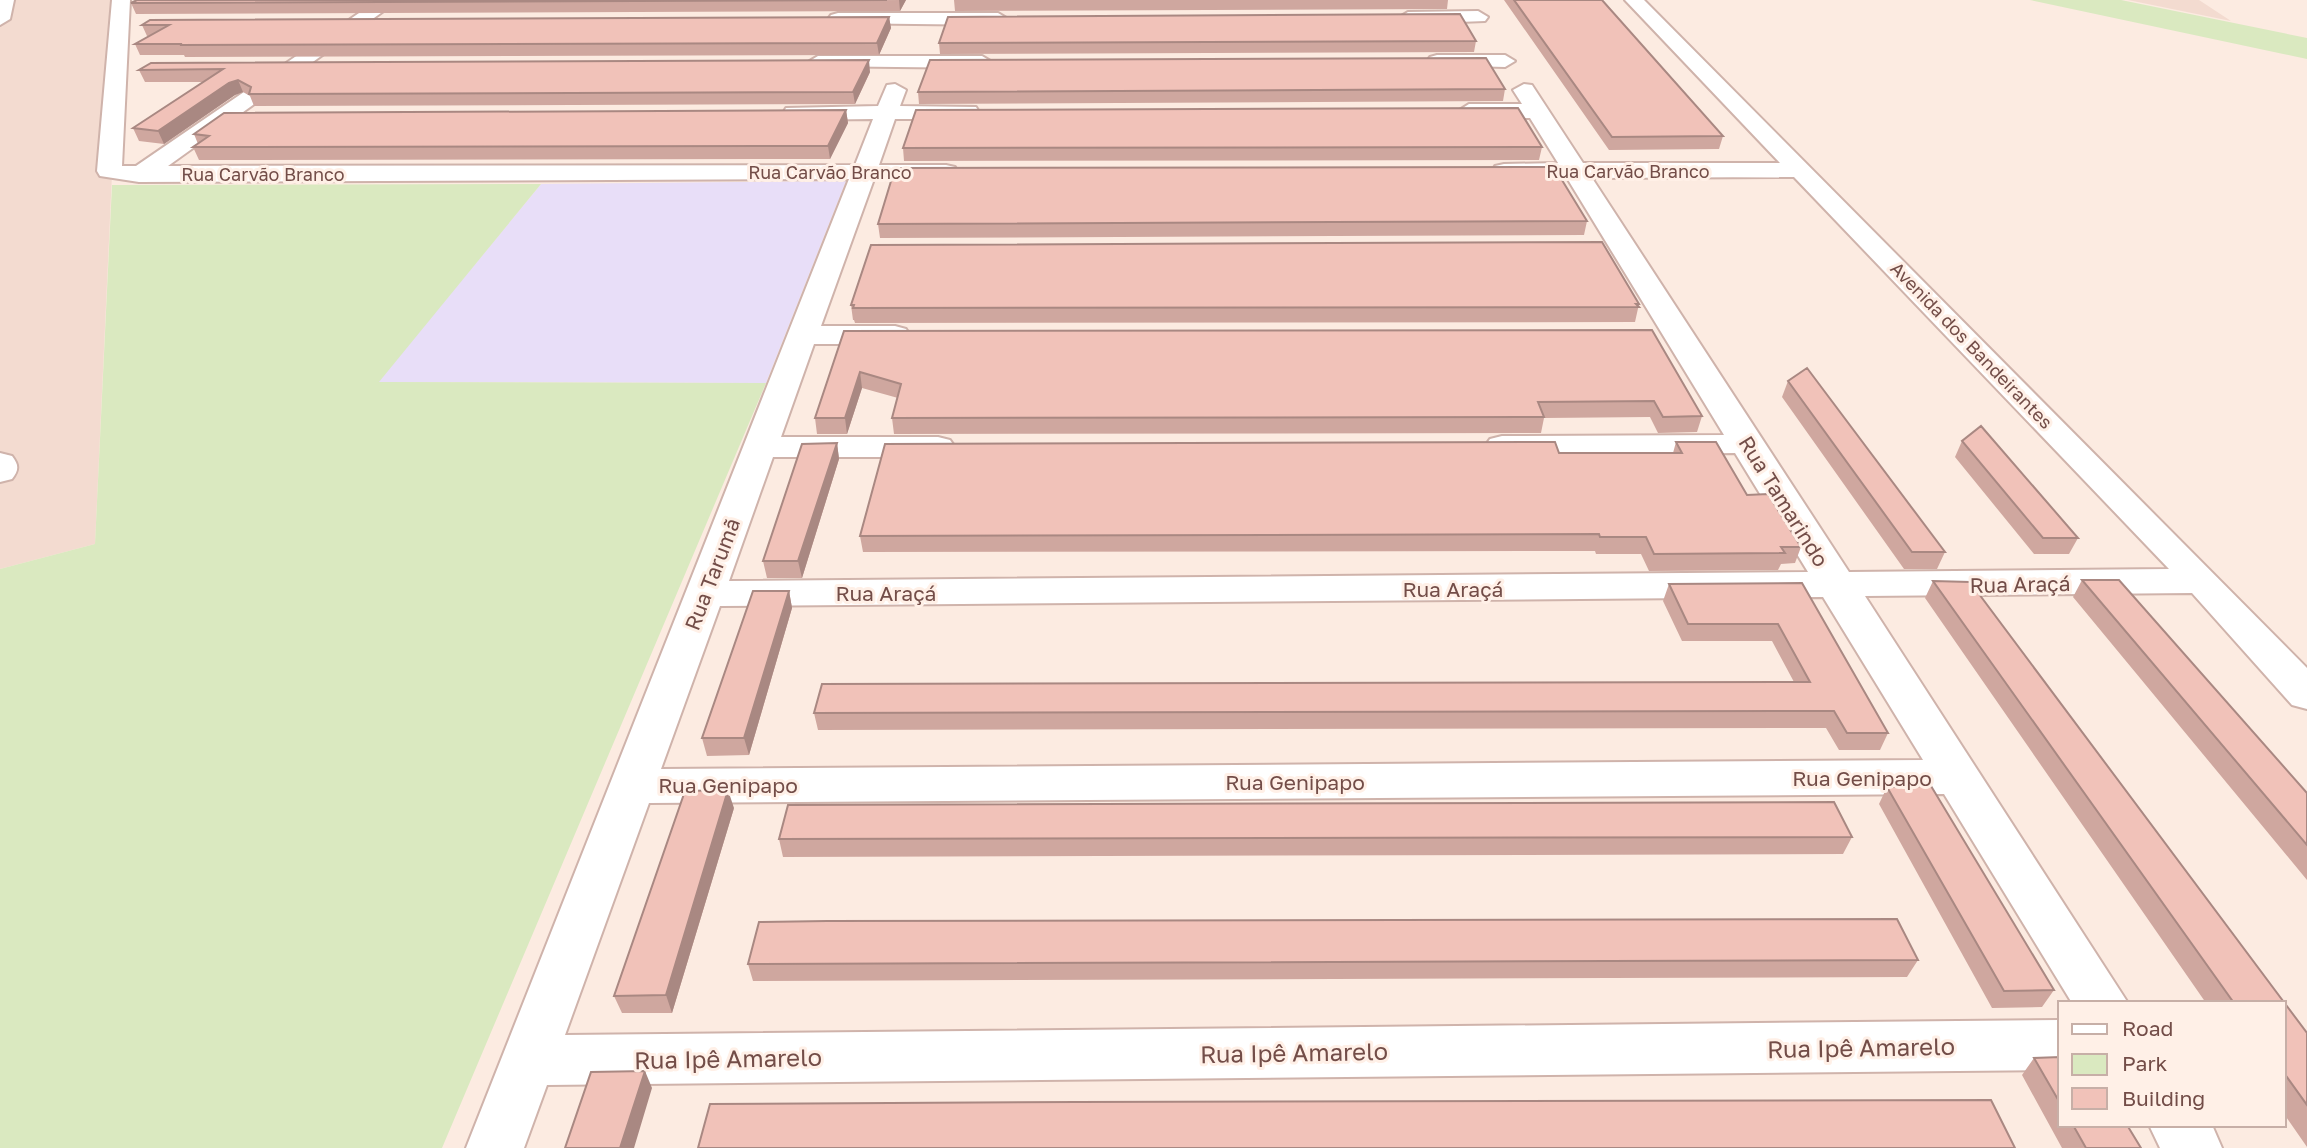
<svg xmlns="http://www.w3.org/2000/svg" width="2307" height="1148" viewBox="0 0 2307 1148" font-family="'Golos Text',sans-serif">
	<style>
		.residential { fill: #f3dbd0 }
		.education { fill: #e8def8 }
		.green { fill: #dae9c0 }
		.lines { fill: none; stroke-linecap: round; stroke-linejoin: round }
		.minor-casing { stroke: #cfb3ab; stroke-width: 4 }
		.minor { fill: #fff; fill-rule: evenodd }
		.wall { fill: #cfa79f }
		.shaded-wall { fill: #a98882 }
		.building { fill: #f1c2b9; stroke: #a98882; stroke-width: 2 }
		.labels { text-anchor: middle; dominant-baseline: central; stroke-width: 6; stroke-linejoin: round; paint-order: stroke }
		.far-street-label { font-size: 18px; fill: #734d48; stroke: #fff0e7 }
		.street-label { font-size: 21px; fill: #734d48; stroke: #fff0e7 }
		.near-street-label { font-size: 24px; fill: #734d48; stroke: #fff0e7 }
	</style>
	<rect width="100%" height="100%" fill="#fcebe1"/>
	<path class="residential" d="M0 0H120L95 544 0 569Z
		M2128 0H2199L2231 21Z"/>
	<path class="education" d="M846 181 766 383 378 382 541 184Z"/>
	<path class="green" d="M2030 0H2121L2307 38V59Z
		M541 184 379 382 766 383 442 1148H0V569L95 544 112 185Z"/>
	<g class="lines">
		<defs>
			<path id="minor" d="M0 0H14L10 19 0 25Z
				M112 0H130L122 166H136L378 0H399L168 166 855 165 873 119 794 120 786 118 783 113 786 108 878 106 887 85 895 84 906 90 900 106 976 107 979 112 976 117 968 119H895L879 165H946L955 167 958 172 955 177 946 179H874L821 326H895L906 329 910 335 906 341 895 344H814L781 437H938L950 440 955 447 950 454 938 457H773L729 581 1808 572 1735 453 1502 456 1490 453 1485 446 1490 439 1502 436 1724 435 1567 178H1504L1495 176 1492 171 1495 166 1504 164 1558 163 1530 118H1469L1458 111 1469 104H1522L1513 90 1524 84 1532 85 1583 163H1780L1625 0H1644L2307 668V709L2292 705 2192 593 1865 596 2128 1003H2072L1944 794 649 803 565 1035 2060 1020V1070L547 1085 524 1148H466L849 179 139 182 100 176 97 171ZM1794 177 2169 569 1849 572 1592 178ZM1823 597 1923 760 661 769 720 606Z
				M1478 11 1488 17 1485 21 1408 24 1398 18 1408 12Z
				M838 13H998L1008 19 998 25 831 23 828 19 831 15Z
				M1437 55H1505L1515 61 1505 67 1430 65 1427 61 1430 57Z
				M818 56H982L992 62 982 68 811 66 808 62Z
				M0 453 12 456C19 465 19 470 12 479L0 482Z
				M2149 1125H2212L2222 1148H2160Z"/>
		</defs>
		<use href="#minor" class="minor-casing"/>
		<use href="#minor" class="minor"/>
	</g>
	<path class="wall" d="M906 0 900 11 136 14 131 3Z
		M954 0H1448L1447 9 955 11Z
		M1504 0H1602L1723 136 1719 149 1609 150Z
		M889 17 891 28 879 55 185 57 184 55H140L135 44 149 36H147L142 25Z
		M1476 41 1474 52 940 54 939 43Z
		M151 63 870 72 855 104 254 106 250 96 243 92 235 95 164 144 139 141 133 128 204 82H145L139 70Z
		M1505 89 1503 101 919 104 918 92Z
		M846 110 848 123 830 159 199 160 193 147 198 144 194 134Z
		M1542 147 1539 160 904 161 903 148Z
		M1587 221 1584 235 880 238 878 224Z
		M1639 304 1635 322 855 323 854 320H853L851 305Z
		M1652 330 1702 416 1697 432 1658 433 1650 417 1544 418 1541 433 894 434 892 418 898 398 862 388 847 434H817L815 418 844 331Z
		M1788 381 1945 552 1937 569H1904L1782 397Z
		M1962 441 2078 538 2069 554H2034L1955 457Z
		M1676 442 1747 495 1801 547 1795 563 1781 564 1778 570 1649 571 1641 554H1596L1595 551 863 552 860 536 1559 453H1673Z
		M837 443 839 459 802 578H767L763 561Z
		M2082 580 2307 793V880L2073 597Z
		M1933 581 1970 582 2307 1033V1147L2284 1114V1003H2206L1925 598Z
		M1802 583 1888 733 1880 750H1839L1826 728 818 730 814 713 1794 682 1772 641H1682L1663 601 1669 584Z
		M789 591 792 608 749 755 707 756 702 738Z
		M1887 787 2054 990 2042 1007 1992 1008 1879 804Z
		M734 808 672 1013H622L614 996Z
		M1852 837 1843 854 783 857 779 839Z
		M759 922 1918 960 1907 977 753 981 748 964Z
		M2060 1057V1125H2127L2141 1148H2062L2022 1075 2034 1058Z"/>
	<path class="shaded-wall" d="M899 0H906L900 11Z
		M889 17 891 28 879 55 877 43Z
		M869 60 870 72 855 104 853 92Z
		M238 80 243 92 235 95 164 144 158 131 229 83Z
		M846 110 848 123 830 159 828 146Z
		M860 372 862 388 847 434 845 418Z
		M837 443 839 459 802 578 798 561Z
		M789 591 792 608 749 755 744 738Z
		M728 790 734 808 672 1013 666 995Z
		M645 1071 652 1088 634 1148H620Z"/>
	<path class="building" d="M137 0H887L131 3Z
		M1514 0H1602L1723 136 1612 137Z
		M1460 14 1476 41 939 43 948 17Z
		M889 17 877 43 180 45 182 44H135L169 25H142L150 20Z
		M1486 58 1505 89 918 92 930 60Z
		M869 60 853 92 249 94 251 87 238 80 229 83 158 131 133 128 223 69 139 70 151 63Z
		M1518 108 1542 147 903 148 916 110Z
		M846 110 828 146 193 147 209 136 194 134 224 113Z
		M1554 167 1587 221 878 224 895 168Z
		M1602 242 1639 304H1636L1639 307 853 308 854 305H851L871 245Z
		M1652 330 1702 416 1663 417 1654 401 1538 402 1544 417 892 418 901 384 860 372 845 418H815L844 331Z
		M1807 368 1945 552H1912L1788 381Z
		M1981 426 2078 538H2043L1962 441Z
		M1555 442 1559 453H1682L1676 442H1716L1747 495 1768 494 1801 547H1781L1785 553 1654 554 1646 537H1600L1599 534 860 536 885 444Z
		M837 443 798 561H763L802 444Z
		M2082 580H2119L2307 793V845Z
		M1933 581 1970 582 2307 1033V1105L2284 1073V1003H2234Z
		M1802 583 1888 733H1847L1834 711 814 713 822 684 1810 682 1778 624H1688L1669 584Z
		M753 591H789L744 738H702Z
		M1931 786 2054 990 2004 991 1887 787Z
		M728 790 666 995 614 996 685 791Z
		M1834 802 1852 837 779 839 788 805Z
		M1897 919 1918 960 748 964 759 922 827 921Z
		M2060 1057V1103L2034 1058Z
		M645 1071 620 1148H565L591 1072Z
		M1991 1100 2015 1148H698L710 1104 1077 1102Z
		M2073 1125H2127L2141 1148H2086Z"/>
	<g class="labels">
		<g class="far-street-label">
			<text x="1628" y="171">Rua Carvão Branco</text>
			<text x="830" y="172">Rua Carvão Branco</text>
			<text x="263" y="174">Rua Carvão Branco</text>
			<text transform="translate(1972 345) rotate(46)">Avenida dos Bandeirantes</text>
		</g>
		<g class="street-label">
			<text transform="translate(1784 501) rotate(58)">Rua Tamarindo</text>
			<text transform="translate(712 574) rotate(-69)">Rua Tarumã</text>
			<text transform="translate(2020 584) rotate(-1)">Rua Araçá</text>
			<text x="1453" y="589">Rua Araçá</text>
			<text x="886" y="593">Rua Araçá</text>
			<text x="1862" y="778">Rua Genipapo</text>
			<text x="1295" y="782">Rua Genipapo</text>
			<text x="728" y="785">Rua Genipapo</text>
		</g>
		<g class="near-street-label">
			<text transform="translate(1861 1047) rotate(-1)">Rua Ipê Amarelo</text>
			<text transform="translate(1294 1052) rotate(-1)">Rua Ipê Amarelo</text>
			<text transform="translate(728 1058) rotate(-1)">Rua Ipê Amarelo</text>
		</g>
	</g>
	<rect x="2058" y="1001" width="228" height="126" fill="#fff0e7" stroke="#c7afa7" stroke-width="2"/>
	<rect x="2072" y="1024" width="35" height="10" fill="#ffffff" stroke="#c7afa7" stroke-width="2"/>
	<text x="2122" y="1036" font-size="21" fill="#734d48">Road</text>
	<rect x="2072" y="1054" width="35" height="21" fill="#dae9c0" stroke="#c7afa7" stroke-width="2"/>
	<text x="2122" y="1071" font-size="21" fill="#734d48">Park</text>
	<rect x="2072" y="1088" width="35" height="21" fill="#f1c2b9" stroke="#c7afa7" stroke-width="2"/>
	<text x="2122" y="1106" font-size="21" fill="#734d48">Building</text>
</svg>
